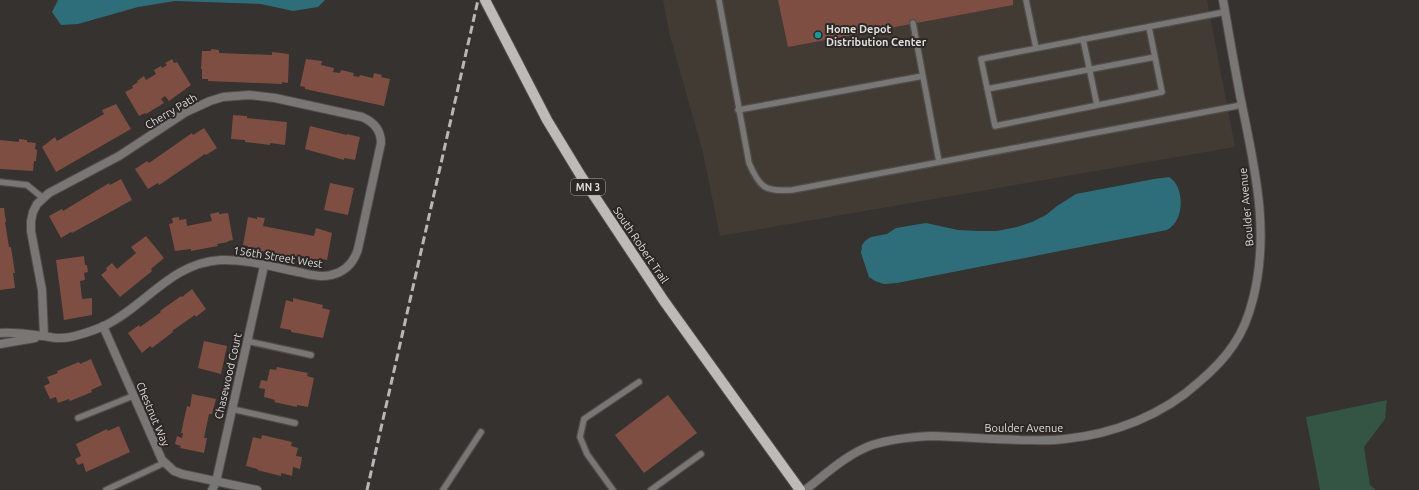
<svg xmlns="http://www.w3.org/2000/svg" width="1419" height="490" viewBox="0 0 1419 490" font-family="Ubuntu,sans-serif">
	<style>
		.built { fill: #423b33 }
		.green { fill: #345444 }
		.water { fill: #2e6e7a }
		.building { fill: #7e4e43 }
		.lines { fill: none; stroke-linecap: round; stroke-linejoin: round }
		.lane-casing { stroke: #504e4b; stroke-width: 8 }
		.street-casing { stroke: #504e4b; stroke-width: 10 }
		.primary-casing { stroke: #504e4b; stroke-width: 12 }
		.lane { stroke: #797776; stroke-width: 5.5 }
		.street { stroke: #797776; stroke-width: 8 }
		.primary { stroke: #bebab8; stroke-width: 10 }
		.rail { stroke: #b9b7b5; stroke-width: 3; stroke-dasharray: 8 4; stroke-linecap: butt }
		.culture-dot { fill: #0f9aa8; stroke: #2b2825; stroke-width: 1.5 }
		.labels { text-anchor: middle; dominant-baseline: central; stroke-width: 4; stroke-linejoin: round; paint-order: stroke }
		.shield { fill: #2b2825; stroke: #a9a7a5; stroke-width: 1 }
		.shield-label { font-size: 10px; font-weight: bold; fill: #dfdedc }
		.poi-label { font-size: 11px; font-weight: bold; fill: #dfdedc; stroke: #2b2825; text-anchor: start }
		.street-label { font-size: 11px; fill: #dfdedc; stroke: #2b2825 }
	</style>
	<rect width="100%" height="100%" fill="#35322f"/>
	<path class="built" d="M663 0H1207L1235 147 720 236 703 153 670 36Z"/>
	<path class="green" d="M1387 400 1385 419 1364 447 1370 485 1376 490H1320L1306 417Z"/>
	<path class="water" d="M58 0H325L318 7 293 11 261 4 175 1 138 7 78 24 61 25 52 12Z
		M1169 177C1185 186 1185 221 1167 230L897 283 884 284 875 281 869 277 861 253 862 245 866 240 871 237 887 234 896 228 926 223 958 230 979 231H997L1017 227 1032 222 1046 215 1057 206 1076 194 1154 179Z"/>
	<path class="building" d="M778 0H1013V5L788 47Z
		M211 49 219 50V53L272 55V52L289 54 288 83 282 82V84L208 81V79H202V69H201L202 51H211Z
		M172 59 174 63 177 62 191 85 169 101 165 96 161 99 164 103 146 114 145 113 139 116 125 92 133 88 132 86 138 82 137 81 144 76 146 80 156 74 154 70 161 66 162 68 167 65 165 63Z
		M306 59 322 61 321 65 334 68 333 72 340 73 341 70 354 73 353 76 359 77 360 75 373 78 374 73 382 75 381 77 390 79 384 106 305 89V87L300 86Z
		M116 104 131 129 56 172 42 147 55 137 57 141 104 114 102 110Z
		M233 115 247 116V118L287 122 285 145 270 143V145L245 142V140L231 139Z
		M310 126 347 135V134L360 137 355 160 344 158V160L305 149Z
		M204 128 217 148 206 155 205 154 159 185 158 183 148 189 135 169 147 161 149 163 192 133 193 135Z
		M19 139 27 140V142L36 143 35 149 37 150 36 161H34L33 171 0 169V140L19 142Z
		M121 179 132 200 72 233 71 232 61 238 49 216 62 209 63 211 109 183 110 185Z
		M330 183 354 188 348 215 324 210Z
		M0 208H4L6 222H5L9 247H11L15 273H13L15 288 0 290Z
		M219 212V214L228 213 233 240 228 241V242L217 244 218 246 191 251V249L175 251 169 224 173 223 172 218 179 217V220L186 219 187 226 212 221 210 214Z
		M248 217 257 219V217L265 218 263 226 314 236 316 228 332 233 327 260 322 259V261L313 259V261L259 251 260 249 248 247V246L243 245Z
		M146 236 164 258 151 269 152 271 120 297 101 275 107 270 106 268 112 263 117 269 136 253 131 247Z
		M84 256 85 265H87L88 272 84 273 85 280 80 281 82 299 92 298V315L64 320 56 260Z
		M192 289 206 309 196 317 195 315 172 331 173 332 152 348 150 346 142 353 128 333 139 325 140 327 161 312 160 311 181 296 182 297Z
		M293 298 323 305 322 308 330 310 323 338 291 332V330L280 328 286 300 293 302Z
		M204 341 227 346 221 374 198 368Z
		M91 359 102 385 91 390 92 392 70 401 69 399 58 403 56 397 50 399 44 386 50 383 47 377 58 373 57 371 79 362 80 364Z
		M277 367 308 373 307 376 314 378 308 407 297 405V407L274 402 275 400 264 397 265 389 259 388 261 380 267 381 270 369 276 370Z
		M192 394 216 399 212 414H209L204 438H207L204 453 180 448 181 446 175 444 177 436 182 438 183 433H181L187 406 190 407Z
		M668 395 697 433 644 473 615 435Z
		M119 426 130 452 86 472 83 463 78 465 75 459 81 456 76 444 107 429 108 431Z
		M262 435 292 442 291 446 298 448 296 456 302 457 300 469 293 467 292 476 281 473V476L257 470 258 469 246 466 253 437 261 439Z"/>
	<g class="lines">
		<defs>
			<path id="lane" d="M719 0 749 163C760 188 765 192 792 190L1242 105
				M1026 0 1036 48
				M913 23 939 162
				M1149 27 1162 92 995 126 981 59 1225 12
				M1083 39 1097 105
				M987 89 1155 57
				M738 110 923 76
				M0 182 27 185 43 198
				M247 341 311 355
				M232 409 295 423
				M78 418 133 396
				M106 490 164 463
				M443 490 481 432
				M613 490 587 454 580 437 584 419 639 382
				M651 490 701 454"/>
			<path id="street" d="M103 326 162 460 174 471 182 474 257 490
				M0 333C14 332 28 334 42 336 47 336 52 338 57 338 70 339 92 331 104 326 146 306 170 263 221 260 246 259 273 267 298 272 309 274 320 278 331 275 345 272 354 262 358 249L381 143C381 130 374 122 362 117L275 98 249 95 223 97 210 101 186 112 119 156 49 193 37 204 33 212 31 221V231L42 290 44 336
				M0 344 35 338
				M212 490 216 482 264 266
				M805 490C826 474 847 454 872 445 891 439 911 437 931 436 961 437 990 439 1020 440 1035 440 1050 441 1065 439 1114 434 1163 415 1199 382 1212 371 1225 358 1234 344 1243 331 1249 315 1253 299 1269 236 1257 178 1244 115 1236 77 1230 39 1223 0"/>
			<path id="primary" d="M485 0 547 120 581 176 664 301 800 490"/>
		</defs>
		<use href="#lane" class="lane-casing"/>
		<use href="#street" class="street-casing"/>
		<use href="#primary" class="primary-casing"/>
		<use href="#lane" class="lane"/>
		<use href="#street" class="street"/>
		<use href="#primary" class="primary"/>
		<path class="rail" d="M367 490 478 0"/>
	</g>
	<circle class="culture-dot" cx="818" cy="35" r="4"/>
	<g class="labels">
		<rect class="shield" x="571" y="179" width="34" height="16" rx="3"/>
		<g class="shield-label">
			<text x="588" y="187">MN 3</text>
		</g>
		<g class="poi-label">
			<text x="826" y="29">Home Depot<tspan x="826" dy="13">Distribution Center</tspan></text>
		</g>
		<g class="street-label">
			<text transform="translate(171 111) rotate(-31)">Cherry Path</text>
			<text transform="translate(1246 207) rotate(-95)">Boulder Avenue</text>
			<text transform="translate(641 245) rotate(56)">South Robert Trail</text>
			<text transform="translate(278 257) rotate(9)">156th Street West</text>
			<text transform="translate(228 376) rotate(-77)">Chasewood Court</text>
			<text transform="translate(153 414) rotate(67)">Chestnut Way</text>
			<text x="1024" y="428">Boulder Avenue</text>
		</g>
	</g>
</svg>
